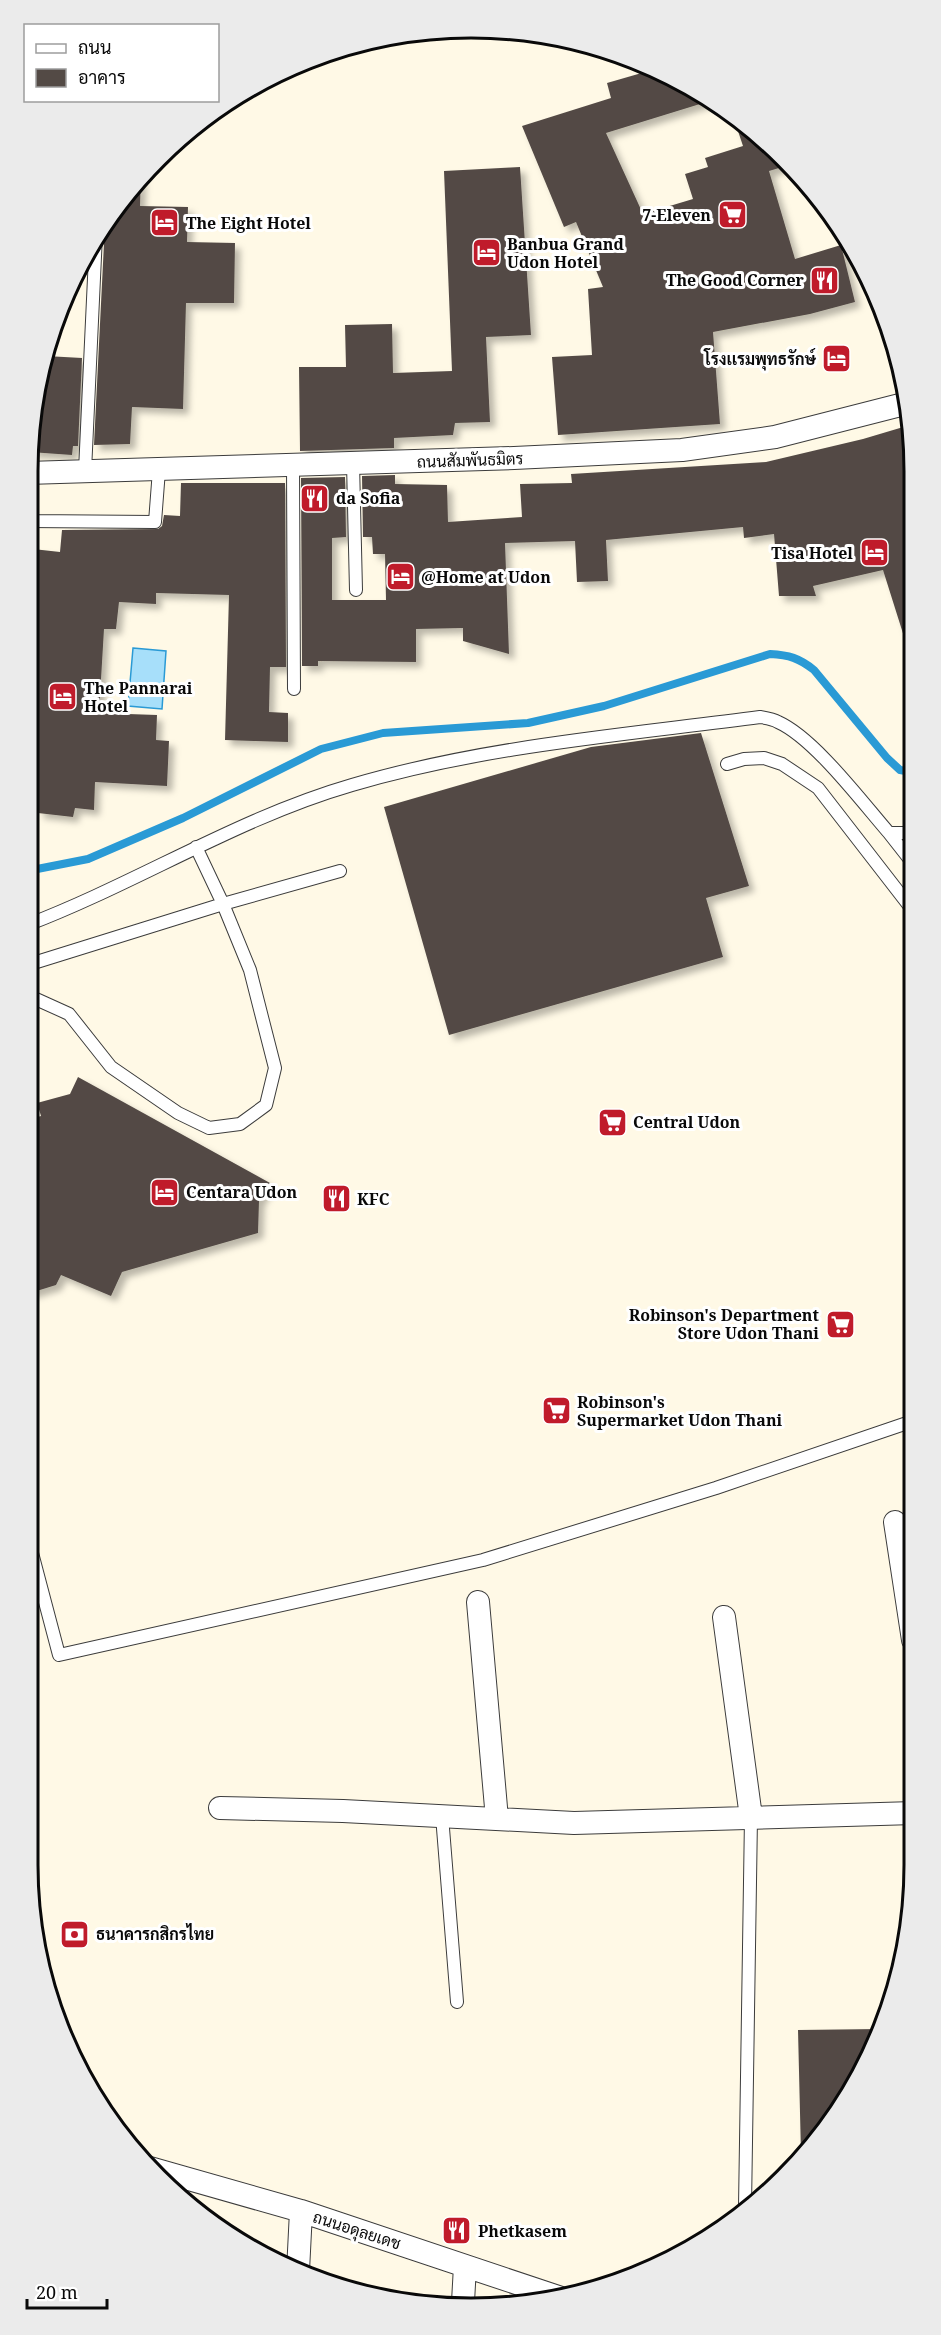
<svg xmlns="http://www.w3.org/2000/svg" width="941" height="2335" viewBox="0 0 941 2335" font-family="'Noto Serif',Sarabun,serif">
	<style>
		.water { fill: #a7dffa; stroke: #2a9ad5; stroke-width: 1.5 }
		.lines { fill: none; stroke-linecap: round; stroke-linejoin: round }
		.stream { stroke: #2a9ad5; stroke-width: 8 }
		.building { fill: #534a45; filter: url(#shadow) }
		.lane-casing { stroke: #3c3c3c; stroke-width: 14 }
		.street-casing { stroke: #3c3c3c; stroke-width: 24 }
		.lane { stroke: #fff; stroke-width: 12 }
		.street { stroke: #fff; stroke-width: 22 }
		.labels { text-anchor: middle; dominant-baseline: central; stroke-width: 6; stroke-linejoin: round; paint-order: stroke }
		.poi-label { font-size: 16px; font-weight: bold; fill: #090909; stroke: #fff; text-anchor: start }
		.street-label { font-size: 16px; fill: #090909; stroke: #fff }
		.rim { fill: none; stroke: #090909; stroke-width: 3 }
	</style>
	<defs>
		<filter id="shadow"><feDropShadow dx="5.5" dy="5.5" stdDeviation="3" flood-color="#0004"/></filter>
	</defs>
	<rect width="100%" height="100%" fill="#fff9e6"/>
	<path class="water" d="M133 648 166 651 162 709 128 706Z"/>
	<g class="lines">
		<path class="stream" d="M27 871 88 859 183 818 321 749 383 733 528 723 604 706 770 654C789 655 799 658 814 670L887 758 900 770 911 772"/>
	</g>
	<path class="building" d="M652 70 713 100 606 133 643 214 693 199 685 174 708 167 705 158 743 146 733 116 789 165 769 171 795 259 841 245 855 302 810 314 713 332 720 424 558 435 552 357 592 355 588 289 603 287 576 222 564 227 522 126 611 98 607 83Z
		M520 167 531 335 486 337 490 422 455 423 453 435 394 438V448L300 451 299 367H346L345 325 392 324 393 373 452 371 444 171Z
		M141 174 140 206 188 207 187 242 235 243 234 303H186L183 409 132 407 130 444 94 445 105 223Z
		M46 356 82 358 78 446H73L72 455 30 452Z
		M910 425 911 643H906L883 570 813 586 816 596H779L774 534 744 538 743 527 606 540 608 581 577 582 575 541 505 543 509 654 463 641V628L416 629V662L318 661V666H302L301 478 345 477 346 537 332 538V600H386L385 554H373L372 537H363L362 476 395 475V484L447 485 448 522 522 517 520 484 572 483 571 474 766 462 863 439Z
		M181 483H285L286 667H270L269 712 288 713V742L225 740 229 595 156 593V604L119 602 116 629H104L99 713 157 715 156 740 169 741 167 786 95 782 94 810 75 808 73 817 38 813 39 805 27 803V655L33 549 60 552 62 530 158 529 162 526 164 515 180 516Z
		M701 733 749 886 706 898 723 957 449 1035 384 807 591 747Z
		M78 1077 270 1183 259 1201 258 1233 122 1272 111 1296 61 1275 56 1285 27 1294V1120L41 1116 37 1103 70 1094Z
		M879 2029 823 2134 801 2154 798 2030Z"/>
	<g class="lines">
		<defs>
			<path id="lane" d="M353 463 356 590
				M293 464 294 689
				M85 471 96 235
				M28 473V521L155 522 159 470
				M727 764 744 759 764 758 782 764 818 788 911 908
				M889 833 911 861
				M27 925C137 883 238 818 352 785 484 746 624 735 760 717 766 718 773 719 778 722 814 738 862 802 889 833H911
				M27 965 223 904 340 871
				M27 995 69 1014 111 1067 178 1113 209 1128 240 1124 266 1105 275 1068 264 1025 250 970 223 904 196 847
				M27 1534 59 1655 483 1560 716 1488 913 1421
				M442 1816 457 2002
				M745 2207 751 1817"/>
			<path id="street" d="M27 473 514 458 682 450 775 437 908 403
				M895 1522 913 1640
				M478 1602 497 1819
				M724 1617 751 1817
				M220 1808 343 1811 574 1823 914 1813
				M150 2168 301 2211 561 2298
				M298 2271 301 2211
				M463 2302 465 2266"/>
		</defs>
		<use href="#lane" class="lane-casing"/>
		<use href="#street" class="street-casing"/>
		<use href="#lane" class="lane"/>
		<use href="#street" class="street"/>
	</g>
	<defs>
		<symbol id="supermarket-square" viewBox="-11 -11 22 22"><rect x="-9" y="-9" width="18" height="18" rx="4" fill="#c01b2b" stroke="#fff"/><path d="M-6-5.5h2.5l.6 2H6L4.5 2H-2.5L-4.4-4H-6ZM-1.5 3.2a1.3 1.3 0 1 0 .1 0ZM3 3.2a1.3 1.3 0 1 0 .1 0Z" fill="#fff"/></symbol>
		<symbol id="hotel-square" viewBox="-11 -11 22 22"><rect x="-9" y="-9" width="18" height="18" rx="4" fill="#c01b2b" stroke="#fff"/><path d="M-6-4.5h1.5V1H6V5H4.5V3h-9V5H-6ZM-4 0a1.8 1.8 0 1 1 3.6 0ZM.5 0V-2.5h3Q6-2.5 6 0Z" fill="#fff"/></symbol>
		<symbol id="restaurant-square" viewBox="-11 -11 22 22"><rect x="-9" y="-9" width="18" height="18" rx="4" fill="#c01b2b" stroke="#fff"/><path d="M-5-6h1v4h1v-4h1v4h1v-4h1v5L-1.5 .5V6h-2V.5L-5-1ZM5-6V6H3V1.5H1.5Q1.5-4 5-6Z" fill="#fff"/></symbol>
		<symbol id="bank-square" viewBox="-11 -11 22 22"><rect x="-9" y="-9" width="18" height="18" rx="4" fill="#c01b2b" stroke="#fff"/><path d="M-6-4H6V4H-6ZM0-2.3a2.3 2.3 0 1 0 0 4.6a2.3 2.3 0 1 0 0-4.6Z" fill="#fff"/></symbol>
	</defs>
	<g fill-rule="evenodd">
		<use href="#supermarket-square" x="716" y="198" width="33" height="33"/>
		<use href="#hotel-square" x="148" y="206" width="33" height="33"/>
		<use href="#hotel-square" x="470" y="236" width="33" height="33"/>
		<use href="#restaurant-square" x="808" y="264" width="33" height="33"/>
		<use href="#hotel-square" x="820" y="342" width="33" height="33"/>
		<use href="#restaurant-square" x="298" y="482" width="33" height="33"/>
		<use href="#hotel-square" x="858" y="536" width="33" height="33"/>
		<use href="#hotel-square" x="384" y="560" width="33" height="33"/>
		<use href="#hotel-square" x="46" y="680" width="33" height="33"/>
		<use href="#supermarket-square" x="596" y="1106" width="33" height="33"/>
		<use href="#hotel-square" x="148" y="1176" width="33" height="33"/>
		<use href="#restaurant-square" x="320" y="1182" width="33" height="33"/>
		<use href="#supermarket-square" x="824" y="1308" width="33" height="33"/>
		<use href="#supermarket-square" x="540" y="1394" width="33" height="33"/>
		<use href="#bank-square" x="58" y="1918" width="33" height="33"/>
		<use href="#restaurant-square" x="440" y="2214" width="33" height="33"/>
	</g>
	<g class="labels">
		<g class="poi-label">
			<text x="711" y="215" text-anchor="end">7-Eleven</text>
			<text x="186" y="223">The Eight Hotel</text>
			<text x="507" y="244">Banbua Grand<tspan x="507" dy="18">Udon Hotel</tspan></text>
			<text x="804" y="280" text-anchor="end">The Good Corner</text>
			<text x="816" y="359" text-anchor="end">โรงเเรมพุทธรักษ์</text>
			<text x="336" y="498">da Sofia</text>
			<text x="853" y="553" text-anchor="end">Tisa Hotel</text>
			<text x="421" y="577">@Home at Udon</text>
			<text x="84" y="688">The Pannarai<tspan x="84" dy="18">Hotel</tspan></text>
			<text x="633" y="1122">Central Udon</text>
			<text x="186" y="1192">Centara Udon</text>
			<text x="357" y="1199">KFC</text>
			<text x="819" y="1315" text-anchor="end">Robinson's Department<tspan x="819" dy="18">Store Udon Thani</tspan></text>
			<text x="577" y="1402">Robinson's<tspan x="577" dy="18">Supermarket Udon Thani</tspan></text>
			<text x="96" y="1934">ธนาคารกสิกรไทย</text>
			<text x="478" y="2231">Phetkasem</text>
		</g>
		<g class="street-label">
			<text transform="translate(470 460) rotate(-2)">ถนนสัมพันธมิตร</text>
			<text transform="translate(357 2230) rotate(18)">ถนนอดุลยเดช</text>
		</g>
	</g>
	<path d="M0 0H941V2335H0ZM471 38H471A433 433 0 0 1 904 471V1865A433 433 0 0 1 471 2298H471A433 433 0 0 1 38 1865V471A433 433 0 0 1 471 38Z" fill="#ebebeb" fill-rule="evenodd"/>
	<path class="rim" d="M471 38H471A433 433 0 0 1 904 471V1865A433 433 0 0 1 471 2298H471A433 433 0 0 1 38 1865V471A433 433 0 0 1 471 38Z"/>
	<rect x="24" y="24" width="195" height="78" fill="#ffffff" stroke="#9d9d9d" stroke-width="1.5"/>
	<rect x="36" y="44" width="30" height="9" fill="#ffffff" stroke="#9d9d9d" stroke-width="1.5"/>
	<text x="78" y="54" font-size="18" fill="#090909">ถนน</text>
	<rect x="36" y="69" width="30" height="18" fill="#534a45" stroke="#9d9d9d" stroke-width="1.5"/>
	<text x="78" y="84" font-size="18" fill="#090909">อาคาร</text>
	<path d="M27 2299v9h80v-9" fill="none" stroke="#090909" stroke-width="3"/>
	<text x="36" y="2299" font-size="18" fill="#090909" stroke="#ffffff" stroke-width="4.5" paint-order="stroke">20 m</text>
</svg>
